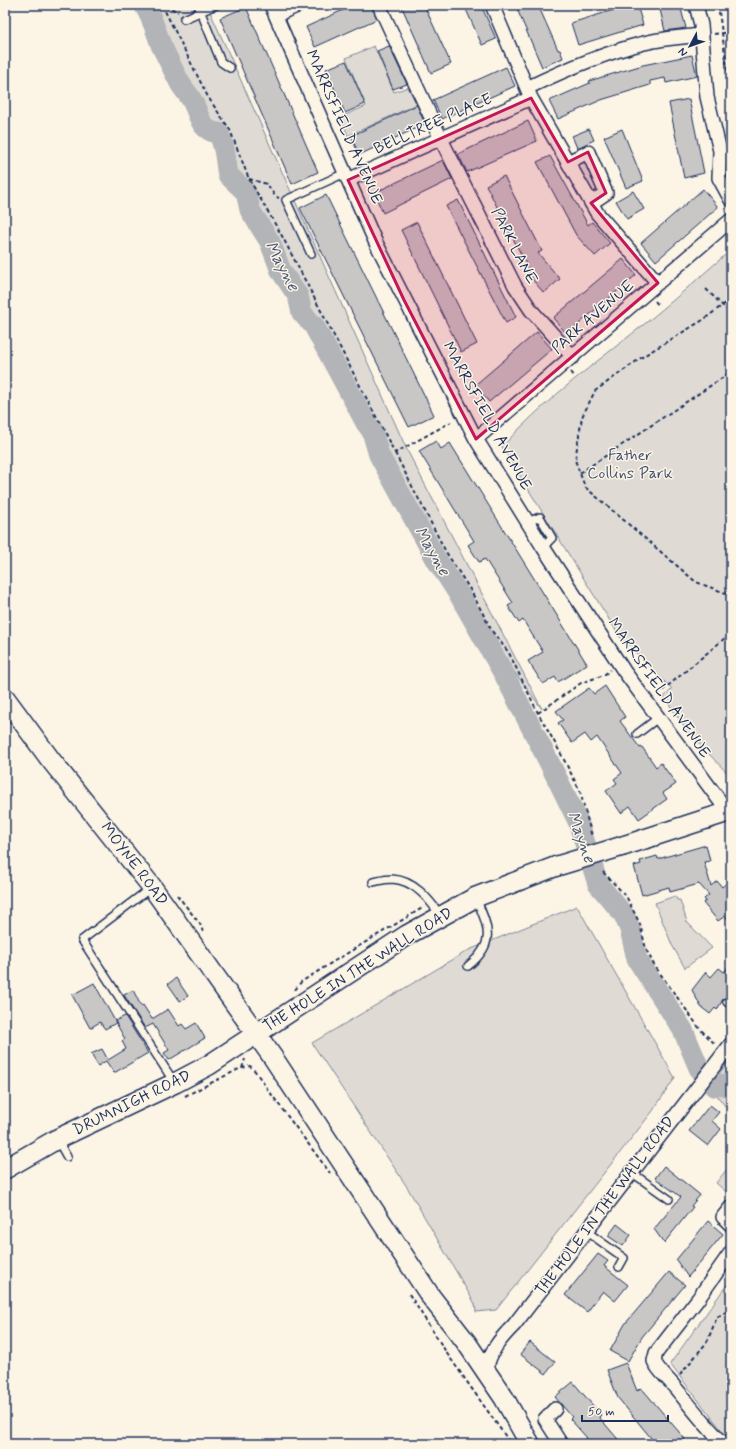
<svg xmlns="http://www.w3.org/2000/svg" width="736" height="1449" viewBox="0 0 736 1449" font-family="Mynerve,sans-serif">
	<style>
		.green { fill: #dfdbd4; stroke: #7d8599 }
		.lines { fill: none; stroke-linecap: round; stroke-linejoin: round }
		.river { stroke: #b2b4b8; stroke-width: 21 }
		.building { fill: #c8c7c6; stroke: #1b2f5e }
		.lane-casing { stroke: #1b2f5e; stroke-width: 10 }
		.street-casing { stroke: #1b2f5e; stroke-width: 16 }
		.secondary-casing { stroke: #1b2f5e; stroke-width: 22 }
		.path { stroke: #1b2f5e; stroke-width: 2; stroke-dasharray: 4 3; stroke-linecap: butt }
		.lane { stroke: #fcf5e5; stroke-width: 7 }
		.street { stroke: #fcf5e5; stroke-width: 13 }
		.secondary { stroke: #fcf5e5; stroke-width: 19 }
		.secondary-bridge-casing { stroke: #1b2f5e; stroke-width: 22; stroke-linecap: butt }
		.secondary-bridge { stroke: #fcf5e5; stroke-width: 19 }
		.marked { fill: #c2185b; fill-opacity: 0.2; stroke: #c2185b; stroke-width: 3; stroke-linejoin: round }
		.labels { text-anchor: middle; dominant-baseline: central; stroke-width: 3; stroke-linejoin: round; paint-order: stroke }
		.street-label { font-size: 16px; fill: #1b2f5e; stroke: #fcf5e5 }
		.park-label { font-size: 16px; fill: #425176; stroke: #fcf5e5 }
		.water-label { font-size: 17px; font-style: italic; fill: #485779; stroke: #fcf5e5 }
	</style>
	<rect width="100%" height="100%" fill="#fcf5e5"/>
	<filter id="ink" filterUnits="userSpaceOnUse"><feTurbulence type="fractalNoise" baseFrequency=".025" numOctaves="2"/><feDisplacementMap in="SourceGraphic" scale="8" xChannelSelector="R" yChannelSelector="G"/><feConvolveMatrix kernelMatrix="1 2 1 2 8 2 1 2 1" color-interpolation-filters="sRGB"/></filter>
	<g filter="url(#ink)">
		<path class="green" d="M148 5H207L407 450 542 709 507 662 391 474Z
			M374 46 394 92 408 87 417 104 348 136 341 117 366 106 346 58Z
			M585 160 598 191 594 194 578 167 579 164Z
			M731 250V777L689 733 664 697 672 689 620 637 502 447C546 398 601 359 652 318 679 296 705 272 731 250Z
			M675 896 677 900H680L687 922 712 948 685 968 672 945 655 903Z
			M577 906 675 1078 652 1112 496 1310 476 1312 475 1304 407 1187 312 1043 469 950Z
			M731 1058V1114L710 1086Z
			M731 1164V1196L716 1183Z
			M731 1279V1437L724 1433 670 1364Z"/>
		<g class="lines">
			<path class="river" d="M144 5C152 17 156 31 161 45 167 57 173 70 179 81 182 88 188 93 191 99 200 113 198 130 218 133 226 146 225 161 228 175L246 192 250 210 270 242 281 271 298 296 302 313 314 326 366 423 372 431 379 455 436 559 460 596 504 674 550 764 578 821 598 884 624 915 630 929 637 959 683 1030 699 1068 714 1086 721 1084 731 1088"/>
		</g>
		<path class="building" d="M354 5H371L377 19 315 47 306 27Z
			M401 5H424L451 64 431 73Z
			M464 5H481L496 39 482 45Z
			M526 5H538L558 50H560L563 58 542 67 517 9Z
			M630 5H637L643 25 578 45 571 23Z
			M659 5H680L686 28 665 31Z
			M246 7 318 172 292 184 220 18Z
			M389 46 407 84 393 89 377 51Z
			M692 55 697 76 666 83 665 78 650 81V85L601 100 558 119 549 101 590 83 589 81 643 65Z
			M346 61 365 104 345 113 326 69Z
			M506 67 515 86 442 119 433 100Z
			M689 99 704 173 684 178 669 103Z
			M417 105 425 124 359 155 351 136Z
			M528 121 537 141 467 172 458 154Z
			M589 129 594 140 577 148 572 136Z
			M622 129 643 181 626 188 604 137Z
			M550 156 588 225 592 222 610 243 595 256 576 235 537 162Z
			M443 160 452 179 383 213 374 193Z
			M504 176 542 251 538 253 560 279 544 293 523 269 527 266 486 185Z
			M703 189 718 207 656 261 641 243Z
			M633 191 644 209 627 219 616 201Z
			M326 195 434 415 409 427 300 208Z
			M458 200 516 317 506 323 446 206Z
			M417 222 477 344 461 352 401 230Z
			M623 259 636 275 567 334 553 318Z
			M537 332 552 349 489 402 475 385Z
			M436 441 441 449 450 443 587 664 558 682 555 677 543 684 528 661 543 652 523 620 519 623 508 606 513 603 485 559 479 562 468 545 474 541 419 451Z
			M605 686 625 717 620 721 640 748 642 747 656 767 661 763 676 784 663 793 667 799 639 819 630 806 621 813 606 791 617 783 614 779 622 773 597 737 591 742 585 734 572 743 558 723 563 720 556 711 589 688 594 694Z
			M706 845 710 861 704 862 711 886 717 881 722 887 731 879V923L725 916 718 921 703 903 706 901 704 899 709 895 699 884 670 892 669 887 642 895 634 866 641 864 640 861 657 856 658 859Z
			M731 964V993L723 999 717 1010 715 1008 710 1014 701 1007 692 990 706 972 711 977 719 968 724 972Z
			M176 978 188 996 180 1001 168 984Z
			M94 983 116 1023 105 1029 100 1022 90 1028 72 995Z
			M133 990 141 1006 143 1005 152 1019 168 1009 179 1026 182 1024 186 1029 196 1023 205 1038 169 1060 164 1053 169 1050 153 1024 145 1028 124 995Z
			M125 1016 148 1053 114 1073 106 1061 98 1066 91 1054 102 1049 108 1060 126 1049 122 1041 125 1039 115 1021Z
			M710 1105 719 1112 712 1121 721 1129 708 1146 689 1131Z
			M664 1166 700 1195 691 1206 693 1207 664 1243 654 1229 681 1197 655 1178Z
			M708 1221 723 1234 688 1277 676 1260Z
			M617 1224 631 1235 623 1246 608 1236Z
			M598 1254 608 1261 604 1266 628 1285 615 1301 603 1291 587 1312 565 1295Z
			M669 1272 685 1285 642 1337 628 1361 610 1351 625 1324Z
			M530 1342 555 1362 546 1374 520 1354Z
			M626 1363 637 1391 640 1388 644 1391 685 1439 680 1444H656L618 1398 607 1370Z
			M573 1382 601 1415 599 1417 622 1444H581L587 1438 570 1419 572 1417 555 1397Z"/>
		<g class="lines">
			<defs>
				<path id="lane" d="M198 5 221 62 230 68
					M184 19 216 5
					M311 254 286 200 345 173
					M527 522 540 517 552 538 543 547
					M637 734 658 718
					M373 882C378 881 386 879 392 879 414 880 429 899 441 916
					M152 887 82 940 174 1082
					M468 966C497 943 488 927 476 898
					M727 1002 731 1005
					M57 1139 67 1157
					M631 1172 669 1199
					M586 1231 624 1258 619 1267"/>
				<path id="street" d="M271 5 375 241 476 439 543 547 624 671 728 812
					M379 5 441 139 515 286 531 310 573 357
					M492 5 531 98 597 213 658 283
					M696 5 701 25 707 97 720 151 719 178 731 200
					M276 15 299 5
					M527 88C564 70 604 53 644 43 663 38 683 37 702 35
					M568 162 588 152 606 193 591 203
					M348 180 531 98
					M476 439 731 220
					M731 1207 723 1217 731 1225
					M486 1372C489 1352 500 1339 514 1325L731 1044
					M555 1409 545 1419 561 1444
					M724 1444C705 1426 690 1405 673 1385 666 1376 658 1371 654 1361L656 1353 698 1299 731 1252"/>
				<path id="secondary" d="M5 698 50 759 152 887 274 1059 431 1297 466 1342 504 1398 530 1444
					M623 846 731 811
					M5 1169 57 1139 175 1083 209 1065 407 935 476 897 557 866"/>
			</defs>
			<use href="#lane" class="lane-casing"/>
			<use href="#street" class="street-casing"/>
			<use href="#secondary" class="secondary-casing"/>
			<path class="path" d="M162 5 208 97 230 130 249 179 282 236 395 453 451 422
				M165 5 178 12
				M718 5 731 95
				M714 34 731 32
				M249 179 267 184 275 196 279 198
				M706 289 731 314
				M731 299 703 320 645 355 595 391 582 417 575 460 585 487 696 582 731 595
				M655 301 659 306
				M571 372 575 377
				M395 453 446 552 471 591 492 631 509 653 538 713 560 752 580 791 592 837
				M580 473 731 372
				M657 695 731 633
				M538 713 581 683 604 675 610 670
				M603 872 626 896 640 924 646 949 654 965 700 1029 716 1045
				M177 895 200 924 203 932
				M295 990 301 982 336 960 424 907
				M242 1068 245 1059
				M185 1096 239 1069 250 1066 255 1071C279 1106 305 1139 330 1173
				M409 1294 448 1355 511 1444
				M680 1375 707 1342 717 1317 731 1309"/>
			<use href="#lane" class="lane"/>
			<use href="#street" class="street"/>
			<use href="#secondary" class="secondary"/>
			<defs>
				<path id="secondary-bridge" d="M557 866 623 846"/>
			</defs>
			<use href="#secondary-bridge" class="secondary-bridge-casing"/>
			<use href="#secondary-bridge" class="secondary-bridge"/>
		</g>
	</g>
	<path class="marked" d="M531 98 568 162 588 152 606 193 591 203 658 283 476 439 404 300 348 180Z"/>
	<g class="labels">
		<g class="street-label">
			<text transform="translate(433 124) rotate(-24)">BELLTREE PLACE</text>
			<text transform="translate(344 127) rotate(66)">MARRSFIELD AVENUE</text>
			<text transform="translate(514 246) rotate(63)">PARK LANE</text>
			<text transform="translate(593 317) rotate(-41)">PARK AVENUE</text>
			<text transform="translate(487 416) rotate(61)">MARRSFIELD AVENUE</text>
			<text transform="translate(659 688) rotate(55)">MARRSFIELD AVENUE</text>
			<text transform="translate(134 864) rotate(53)">MOYNE ROAD</text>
			<text transform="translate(358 970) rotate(-32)">THE HOLE IN THE WALL ROAD</text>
			<text transform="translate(132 1103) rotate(-26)">DRUMNIGH ROAD</text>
			<text transform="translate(605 1206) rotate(-53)">THE HOLE IN THE WALL ROAD</text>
		</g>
		<g class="park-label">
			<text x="630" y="455">Father<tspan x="630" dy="18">Collins Park</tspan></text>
		</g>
		<g class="water-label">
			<text transform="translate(282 266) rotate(62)">Mayne</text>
			<text transform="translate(432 551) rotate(60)">Mayne</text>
			<text transform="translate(581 837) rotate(70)">Mayne</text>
		</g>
	</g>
	<rect width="736" height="1449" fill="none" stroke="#fcf5e5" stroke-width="20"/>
	<rect x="10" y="10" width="716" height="1429" fill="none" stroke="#1b2f5e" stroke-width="1.5" filter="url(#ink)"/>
	<g transform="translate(690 46) rotate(229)" stroke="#fcf5e5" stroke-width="3" paint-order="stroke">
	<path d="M0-3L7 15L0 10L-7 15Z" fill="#1b2f5e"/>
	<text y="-6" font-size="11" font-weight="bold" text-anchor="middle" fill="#1b2f5e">N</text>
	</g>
	<path d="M582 1415v6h86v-6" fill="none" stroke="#1b2f5e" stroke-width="2"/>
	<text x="588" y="1415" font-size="12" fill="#1b2f5e" stroke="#fcf5e5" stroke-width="3" paint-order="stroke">50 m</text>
</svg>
